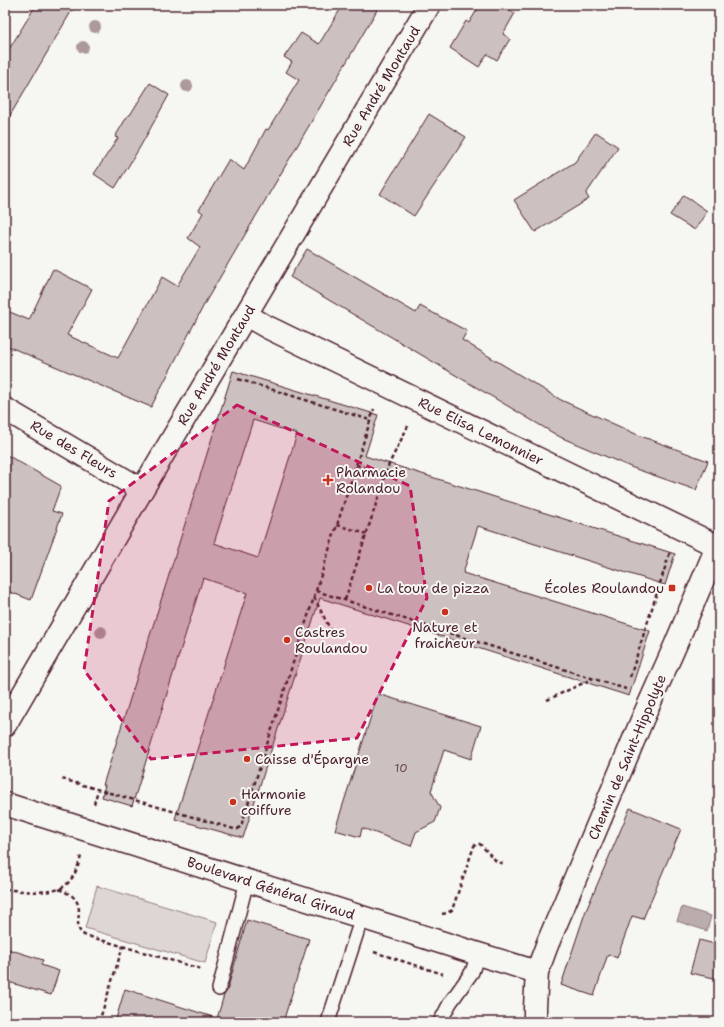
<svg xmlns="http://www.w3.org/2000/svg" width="724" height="1027" viewBox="0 0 724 1027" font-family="'Shantell Sans',sans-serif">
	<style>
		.green { fill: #ddd6d5; stroke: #947a80 }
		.water { fill: #bbadae; stroke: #8e747a }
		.building { fill: #ccc1c0; stroke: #4a1f2b; fill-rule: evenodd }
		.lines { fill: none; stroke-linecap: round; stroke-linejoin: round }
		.lane-casing { stroke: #4a1f2b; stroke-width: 16 }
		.street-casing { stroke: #4a1f2b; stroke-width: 25 }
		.secondary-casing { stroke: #4a1f2b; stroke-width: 25 }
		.path { stroke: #4a1f2b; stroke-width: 2.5; stroke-dasharray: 4 3; stroke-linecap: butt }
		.lane { stroke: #f6f6f2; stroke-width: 13 }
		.street { stroke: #f6f6f2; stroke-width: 22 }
		.secondary { stroke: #f6f6f2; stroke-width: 22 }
		.tree { fill: #ac999c }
		.marked { fill: #c2185b; fill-opacity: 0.2; stroke: #c2185b; stroke-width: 3; stroke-dasharray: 8 5; stroke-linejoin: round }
		.poi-dot { fill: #c8321e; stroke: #f6f6f2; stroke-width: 1.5 }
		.labels { text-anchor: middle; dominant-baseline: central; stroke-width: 4; stroke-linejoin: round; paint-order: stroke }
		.number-label { font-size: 12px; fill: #6a4850 }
		.street-label { font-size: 14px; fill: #4a1f2b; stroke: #f6f6f2 }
		.poi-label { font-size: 14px; fill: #4a1f2b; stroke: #f6f6f2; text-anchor: start }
	</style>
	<rect width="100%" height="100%" fill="#f6f6f2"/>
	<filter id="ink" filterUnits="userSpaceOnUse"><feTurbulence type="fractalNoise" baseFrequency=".025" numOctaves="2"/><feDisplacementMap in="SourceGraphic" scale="8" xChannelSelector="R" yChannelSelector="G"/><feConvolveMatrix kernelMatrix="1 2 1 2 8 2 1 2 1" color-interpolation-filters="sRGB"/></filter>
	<g filter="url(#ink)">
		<path class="green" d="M97 886 217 922 205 963 85 928Z"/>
		<path class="water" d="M682 907 711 916 707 931 677 921Z"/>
		<path class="building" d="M36 5H75L5 124V56Z
			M343 5H380L206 301 151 407 5 345V310L29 320 53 269 92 289 67 335 118 358 162 277 177 286 200 247 188 238 203 213 199 210 229 159 244 170 266 129 268 130 299 80 286 72 292 62 284 57 301 33 319 44Z
			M480 5H500L515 13 503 34 510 39 497 60 487 54 479 67 450 48 466 21 469 23Z
			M150 83 169 95 140 147 115 188 94 174 118 138 115 137 128 115H130Z
			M429 114 466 137 414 216 380 194Z
			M596 132 618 147 586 194 589 199 535 232 514 200 575 162Z
			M684 195 707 211 695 230 670 215Z
			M307 249 416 313 420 306 467 331 462 340 561 400 638 435 708 461 696 490 633 468 560 437 290 277Z
			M233 371 378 415 365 456 675 554 665 585 478 526 463 573 650 631 629 696 320 598 243 838 175 819 247 593 203 578 132 806 102 797 105 785H103ZM253 420 297 434 258 558 214 543Z
			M5 454 61 486 52 511 62 514 31 600 5 590Z
			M378 694 481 726 471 759 444 750 431 791 440 808 435 822 416 832 411 846 362 828 360 837 335 830Z
			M630 808 681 829 643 919 632 916 617 958 608 954 594 996 561 985 585 913Z
			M247 920 309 939 283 1022H216L224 995 227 991Z
			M699 940 719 945V979L690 973Z
			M5 948 43 960 41 965 59 971 51 995 5 981Z
			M125 989 213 1017 212 1022H115Z"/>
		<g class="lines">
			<defs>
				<path id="lane" d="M219 989 247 881
					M328 1022 362 917
					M440 1022 450 1003 472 972 478 954"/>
				<path id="street" d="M246 315 267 327 717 546
					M5 409 142 490
					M5 725 142 490 429 5"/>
				<path id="secondary" d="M5 804 478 954 537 972
					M535 1022V1007L537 972 547 945 642 720 675 646 719 542"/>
			</defs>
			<use href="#lane" class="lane-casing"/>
			<use href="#street" class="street-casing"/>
			<use href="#secondary" class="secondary-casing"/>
			<path class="path" d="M238 379 370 420
				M356 465 386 475
				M337 525 367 534
				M316 591 626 689
				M314 597 334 637
				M345 600 389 464 408 426
				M630 677 670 552
				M547 700 592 679
				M62 779 234 829H238L241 826 374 409
				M94 804 98 790
				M5 889C20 891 45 894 59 889 72 884 78 868 81 856
				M59 889C63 891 67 893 71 895 86 907 74 921 80 931 81 933 83 934 84 935L201 969
				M442 914 447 913 452 910 474 846 476 844H480L497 862 505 864
				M374 952 443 974
				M99 1022 123 946"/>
			<use href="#lane" class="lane"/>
			<use href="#street" class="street"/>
			<use href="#secondary" class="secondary"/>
		</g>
		<g class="tree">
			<circle cx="95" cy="27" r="6"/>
			<circle cx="83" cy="47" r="6"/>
			<circle cx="187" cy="86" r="6"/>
			<circle cx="101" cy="632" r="6"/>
		</g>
	</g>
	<path class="marked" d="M237 405 410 486 427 598 357 738 151 759 84 670 109 501Z"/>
	<g class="poi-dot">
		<path d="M326 474h4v4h4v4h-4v4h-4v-4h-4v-4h4z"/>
		<circle cx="369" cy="588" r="4"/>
		<rect x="668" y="584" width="8" height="8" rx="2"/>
		<circle cx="445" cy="612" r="4"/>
		<circle cx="287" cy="640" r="4"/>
		<circle cx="247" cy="759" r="4"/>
		<circle cx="233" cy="802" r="4"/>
	</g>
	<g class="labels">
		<g class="number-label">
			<text x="401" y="768">10</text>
		</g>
		<g class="street-label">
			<text transform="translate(381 86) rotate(-59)">Rue André Montaud</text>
			<text transform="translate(216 365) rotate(-59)">Rue André Montaud</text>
			<text transform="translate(481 431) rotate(26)">Rue Elisa Lemonnier</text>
			<text transform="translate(74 449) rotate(31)">Rue des Fleurs</text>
			<text transform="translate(627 757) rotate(-67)">Chemin de Saint-Hippolyte</text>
			<text transform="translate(271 888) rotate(18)">Boulevard Général Giraud</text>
		</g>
		<g class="poi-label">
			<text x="336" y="472">Pharmacie<tspan x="336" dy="16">Rolandou</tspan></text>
			<text x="377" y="588">La tour de pizza</text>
			<text x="664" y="588" text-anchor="end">Écoles Roulandou</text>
			<text x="445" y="627" text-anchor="middle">Nature et<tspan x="445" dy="16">fraicheur</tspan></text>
			<text x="295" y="632">Castres<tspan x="295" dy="16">Roulandou</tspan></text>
			<text x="255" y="759">Caisse d'Épargne</text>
			<text x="241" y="794">Harmonie<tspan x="241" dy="16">coiffure</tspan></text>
		</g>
	</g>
	<rect width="724" height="1027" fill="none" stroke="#f6f6f2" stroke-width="20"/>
	<rect x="10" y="10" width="704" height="1007" fill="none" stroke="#4a1f2b" stroke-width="1.5" filter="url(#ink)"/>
</svg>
